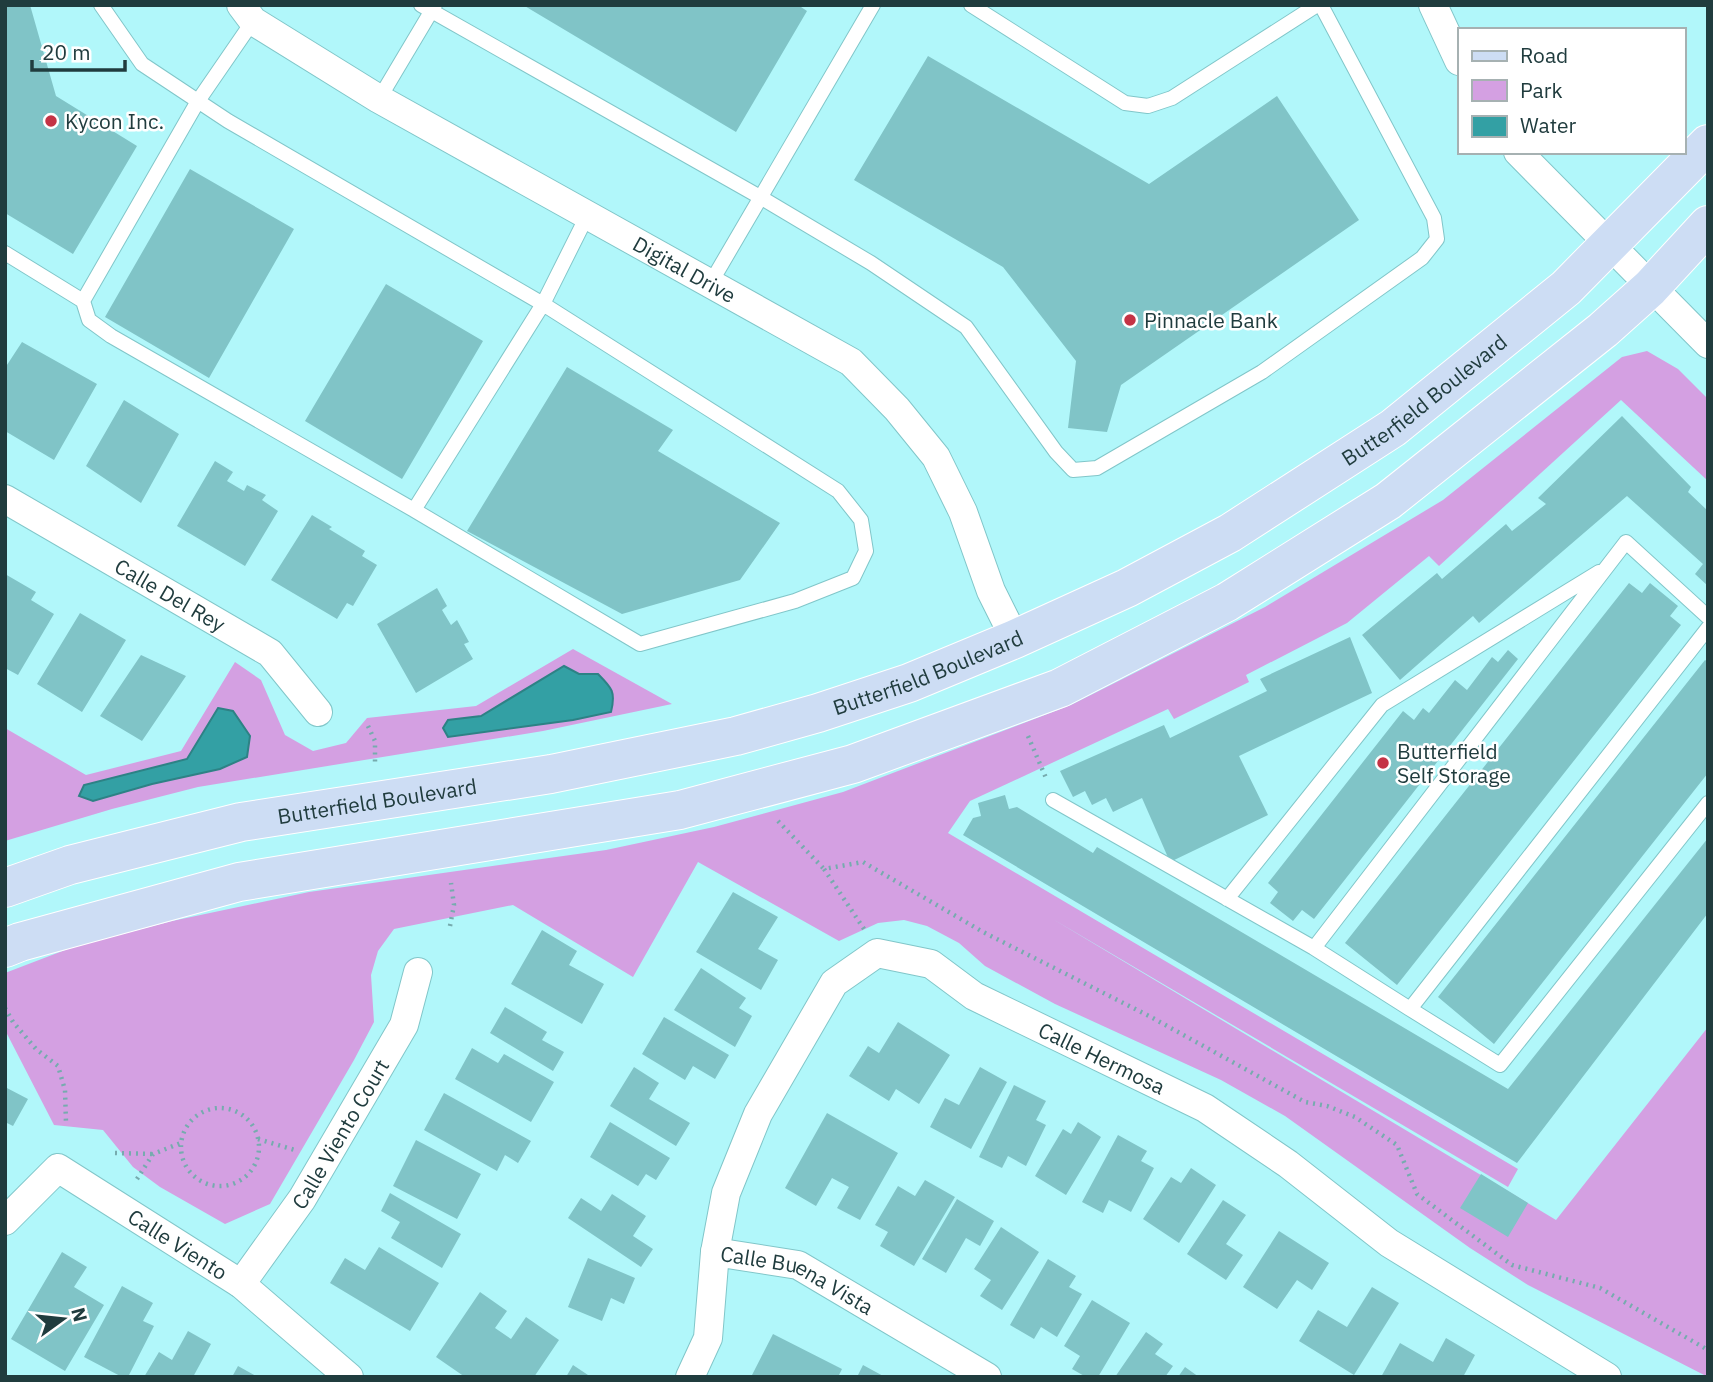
<svg xmlns="http://www.w3.org/2000/svg" width="1713" height="1382" viewBox="0 0 1713 1382" font-family="'IBM Plex Sans',sans-serif">
	<style>
		.green { fill: #d4a0e2 }
		.water { fill: #33a0a4; stroke: #2d8285; stroke-width: 2 }
		.building { fill: #80c4c7 }
		.lines { fill: none; stroke-linecap: round; stroke-linejoin: round }
		.service-casing { stroke: #81c6c9; stroke-width: 16 }
		.minor-casing { stroke: #81c6c9; stroke-width: 30 }
		.primary-casing { stroke: #fff; stroke-width: 40 }
		.path { stroke: #76abae; stroke-width: 4.5; stroke-dasharray: 2 5; stroke-linecap: butt }
		.service { stroke: #fff; stroke-width: 14 }
		.minor { stroke: #fff; stroke-width: 28 }
		.primary { stroke: #cdddf4; stroke-width: 38 }
		.poi-dot { fill: #c43345; stroke: #fff; stroke-width: 2.5 }
		.labels { text-anchor: middle; dominant-baseline: central; stroke-width: 5; stroke-linejoin: round; paint-order: stroke }
		.poi-label { font-size: 21px; fill: #203c3e; stroke: #fff; text-anchor: start }
		.street-label { font-size: 21px; fill: #203c3e; stroke: #fff }
	</style>
	<rect width="100%" height="100%" fill="#b1f7fa"/>
	<path class="green" d="M1647 351 1678 369 1708 399V481L1621 400 1439 566 1429 556 1347 623 1246 675 1249 682 1174 719 1168 709 970 801 948 833 1518 1169 1508 1187 1051 918 1556 1220 1708 1027V1377L1528 1285 1470 1248 1285 1116 1221 1080 1055 1004 985 966 959 943 927 926 904 920 878 923 839 941 698 862 633 977 513 905 394 929 378 951 371 975 374 1022 354 1060 270 1204 225 1224 160 1187 133 1167 103 1130 54 1125 5 1030V973L73 947 172 921 309 892 606 850 714 827 843 792 1071 705 1265 607 1443 500 1622 357Z
		M573 649 672 704 543 731 198 787 112 809 5 841V728L86 775 181 751 235 662 261 680 285 735 313 751 346 743 367 718 476 706Z"/>
	<path class="water" d="M564 666 579 674H598C612 688 616 692 611 712L573 720 448 737 443 728 448 720 481 716Z
		M218 708 233 711 250 736 247 757 220 769 152 784 93 801 79 796 84 785 187 759Z"/>
	<path class="building" d="M5 5H30L56 96 137 146 73 254 5 213Z
		M523 5H798L807 11 736 132Z
		M928 56 1149 184 1277 96 1359 220 1121 385 1107 432 1068 428 1076 361 1003 267 854 180Z
		M190 169 294 229 209 378 105 317Z
		M386 284 483 341 402 479 305 421Z
		M22 342 97 384 54 460 5 431V368Z
		M567 367 673 430 658 451 780 523 740 580 622 614 467 531Z
		M124 400 179 434 141 503 86 466Z
		M1622 416 1691 487 1688 492 1708 511V586L1695 574 1703 564 1627 496 1479 623 1473 616 1400 680 1362 635 1437 573 1442 579 1506 524 1512 531 1546 504 1538 498Z
		M215 461 233 472 227 481 244 491 247 485 266 495 262 500 278 511 245 566 177 526Z
		M312 515 332 527 329 529 365 551 362 556 377 565 353 606 347 603 337 619 271 580Z
		M5 574 36 592 31 600 54 614 18 675 5 668Z
		M1629 583 1642 593 1650 583 1678 606 1670 616 1681 625 1397 985 1345 943Z
		M437 588 447 606 442 610 451 625 457 620 469 642 464 644 473 659 416 693 377 624Z
		M80 613 126 640 82 712 37 684Z
		M1350 637 1372 693 1239 756 1268 815 1170 862 1142 798 1113 812 1106 798 1092 805 1085 791 1073 797 1060 771 1164 725 1170 738 1267 691 1260 679Z
		M1508 650 1518 659 1314 919 1302 910 1293 921 1270 903 1278 892 1268 883 1403 711 1414 720 1423 708 1429 713 1455 680 1467 690 1492 657 1498 662Z
		M141 655 186 676 142 741 100 716Z
		M1705 660 1708 662V773L1494 1044 1438 997Z
		M1005 795 1009 809 1017 807 1093 853 1097 847 1508 1089 1708 838V913L1517 1163 963 835 973 818 981 816 978 803Z
		M733 892 778 917 758 949 778 960 761 990 696 952Z
		M542 930 577 951 569 965 604 984 582 1024 511 984Z
		M701 968 746 998 739 1008 752 1016 735 1047 674 1010Z
		M505 1007 547 1032 542 1040 564 1052 553 1071 490 1033Z
		M664 1017 729 1055 715 1079 693 1066 685 1080 642 1054Z
		M898 1022 950 1055 919 1104 896 1089 889 1101 849 1076 868 1046 879 1053Z
		M472 1048 498 1063 504 1054 554 1082 531 1122 455 1079Z
		M634 1067 659 1083 649 1099 690 1123 676 1146 610 1106Z
		M980 1067 1007 1082 971 1149 930 1127 945 1098 959 1105Z
		M1014 1085 1046 1101 1036 1120 1046 1125 1026 1166 1008 1156 1002 1168 979 1157Z
		M5 1087 28 1099 13 1126 5 1122Z
		M444 1093 531 1141 518 1163 505 1155 497 1171 424 1130Z
		M827 1113 898 1153 860 1220 837 1208 849 1187 832 1178 816 1206 785 1188Z
		M610 1122 670 1158 656 1180 646 1174 638 1186 590 1157Z
		M1078 1122 1101 1137 1066 1195 1035 1176 1063 1129 1071 1134Z
		M1118 1135 1147 1151 1141 1161 1154 1168 1131 1212 1109 1200 1103 1213 1082 1202Z
		M416 1140 481 1174 457 1219 393 1186Z
		M1191 1168 1216 1185 1179 1243 1143 1219 1171 1177 1181 1183Z
		M1481 1174 1528 1203 1508 1237 1460 1208Z
		M925 1180 955 1197 914 1266 880 1246 888 1232 875 1225 898 1186 915 1196Z
		M390 1193 461 1234 442 1268 391 1238 400 1222 381 1211Z
		M612 1194 646 1216 633 1236 653 1249 641 1267 568 1218 581 1198 601 1211Z
		M957 1199 994 1221 980 1246 966 1238 946 1273 922 1259Z
		M1223 1200 1246 1215 1226 1244 1243 1255 1226 1280 1187 1254Z
		M1001 1227 1039 1252 1002 1310 980 1296 991 1280 974 1269Z
		M1279 1231 1329 1263 1312 1290 1297 1280 1277 1309 1243 1287Z
		M379 1247 439 1283 410 1331 330 1283 345 1258 365 1270Z
		M62 1252 87 1267 74 1287 104 1305 65 1371 11 1339Z
		M588 1258 635 1278 624 1304 611 1298 602 1321 568 1307Z
		M1048 1259 1076 1276 1069 1287 1082 1294 1057 1337 1041 1327 1034 1339 1010 1325Z
		M122 1286 153 1303 143 1321 154 1326 128 1377H122L84 1357Z
		M1372 1287 1399 1303 1354 1375 1299 1341 1318 1310 1347 1327Z
		M480 1292 507 1311 495 1328 511 1339 526 1317 559 1340 534 1377H465L436 1357Z
		M1092 1300 1130 1323 1098 1377H1086L1072 1369 1080 1356 1064 1346Z
		M188 1331 211 1344 193 1377H144L159 1352 172 1360Z
		M1146 1332 1163 1344 1155 1354 1173 1366 1165 1377H1115Z
		M773 1334 842 1369 838 1377H751Z
		M1446 1338 1475 1355 1463 1377H1381L1400 1343 1433 1362Z
		M573 1365 591 1377H566Z
		M863 1365 885 1377H857Z
		M238 1366 258 1377H232Z
		M1185 1367 1199 1377H1178Z"/>
	<g class="lines">
		<defs>
			<path id="service" d="M101 5 142 64 228 121 543 304 587 216
				M421 5 760 197 871 263 966 327 1056 452 1073 470 1097 468 1262 372 1422 258 1437 239 1434 218 1321 5
				M971 5 1125 103 1148 106 1172 98 1317 5
				M379 99 435 5
				M5 253 83 301 198 101 253 21
				M710 284 873 5
				M83 301 89 320 111 336 414 510 543 304 838 491 861 520 866 551 853 578 795 601 640 644 414 510
				M1708 617 1626 542 1314 948 1410 1009 1708 628
				M1053 800 1314 948
				M1227 899 1382 705 1599 572
				M1410 1009 1500 1065 1708 803"/>
			<g id="minor">
				<path id="s1" d="M241 5 253 21 379 99 851 362 897 409 936 457 963 512 991 591 1015 639"/>
				<path d="M1433 5 1459 61"/>
				<path d="M1518 152 1708 344"/>
				<path id="s2" d="M5 499 270 653 318 712"/>
				<path id="s3" d="M5 1221 58 1168 241 1284 349 1377"/>
				<path id="s4" d="M715 1252 726 1193 758 1114 834 983 877 953 931 964 974 996 1205 1108 1288 1164 1389 1243 1607 1377"/>
				<path id="s5" d="M241 1284 302 1199 404 1025 418 972"/>
				<path id="s6" d="M690 1377 708 1338 715 1252 798 1265 987 1377"/>
			</g>
			<g id="primary">
				<path id="s7" d="M5 888 70 865 241 822 551 774 736 736 818 713 909 683 1015 639 1127 588 1230 533 1393 428 1566 288 1708 144"/>
				<path d="M5 948 20 942 239 882 680 810 853 764 1060 688 1227 602 1388 501 1603 330 1650 288 1708 225"/>
			</g>
		</defs>
		<use href="#service" class="service-casing"/>
		<use href="#minor" class="minor-casing"/>
		<use href="#primary" class="primary-casing"/>
		<path class="path" d="M368 726 375 741V763
			M1028 736 1046 778
			M778 821 824 869
			M450 926 454 905 451 883
			M864 929 824 869 863 862 983 932 1149 1016 1305 1102 1327 1106 1355 1117 1397 1145 1417 1194 1512 1265 1600 1288 1708 1350
			M5 1008 13 1022 36 1049 58 1066 65 1090 66 1123
			M181 1147a39 39 0 1 1 78 0a39 39 0 1 1-78 0Z
			M258 1139 295 1150
			M115 1153 153 1154
			M137 1179 153 1154 181 1143"/>
		<use href="#service" class="service"/>
		<use href="#minor" class="minor"/>
		<use href="#primary" class="primary"/>
	</g>
	<g class="poi-dot">
		<circle cx="51" cy="121" r="7"/>
		<circle cx="1130" cy="320" r="7"/>
		<circle cx="1383" cy="763" r="7"/>
	</g>
	<g class="labels">
		<g class="poi-label">
			<text x="65" y="121">Kycon Inc.</text>
			<text x="1144" y="320">Pinnacle Bank</text>
			<text x="1397" y="751">Butterfield<tspan x="1397" dy="24">Self Storage</tspan></text>
		</g>
		<g class="street-label">
			<text stroke="none"><textPath href="#s1" startOffset="518">Digital Drive</textPath></text>
			<text stroke="none"><textPath href="#s7" startOffset="1519">Butterfield Boulevard</textPath></text>
			<text stroke="none"><textPath href="#s2" startOffset="191">Calle Del Rey</textPath></text>
			<text stroke="none"><textPath href="#s7" startOffset="950">Butterfield Boulevard</textPath></text>
			<text stroke="none"><textPath href="#s7" startOffset="383">Butterfield Boulevard</textPath></text>
			<text stroke="none"><textPath href="#s4" startOffset="600">Calle Hermosa</textPath></text>
			<text stroke="none"><textPath href="#s5" startOffset="180">Calle Viento Court</textPath></text>
			<text stroke="none"><textPath href="#s3" startOffset="217">Calle Viento</textPath></text>
			<text stroke="none"><textPath href="#s6" startOffset="217">Calle Buena Vista</textPath></text>
		</g>
	</g>
	<rect width="1713" height="1382" fill="none" stroke="#203c3e" stroke-width="14"/>
	<rect x="1458" y="28" width="228" height="126" fill="#ffffff" stroke="#a6b1b2" stroke-width="2"/>
	<rect x="1472" y="51" width="35" height="10" fill="#cdddf4" stroke="#a6b1b2" stroke-width="2"/>
	<text x="1520" y="63" font-size="21" fill="#203c3e">Road</text>
	<rect x="1472" y="80" width="35" height="21" fill="#d4a0e2" stroke="#a6b1b2" stroke-width="2"/>
	<text x="1520" y="98" font-size="21" fill="#203c3e">Park</text>
	<rect x="1472" y="116" width="35" height="21" fill="#33a0a4" stroke="#a6b1b2" stroke-width="2"/>
	<text x="1520" y="133" font-size="21" fill="#203c3e">Water</text>
	<g transform="translate(63 1319) rotate(75)" stroke="#ffffff" stroke-width="5" paint-order="stroke">
	<path d="M0-5L12 26L0 18L-12 26Z" fill="#203c3e"/>
	<text y="-10" font-size="19" font-weight="bold" text-anchor="middle" fill="#203c3e">N</text>
	</g>
	<path d="M32 60v10h93v-10" fill="none" stroke="#203c3e" stroke-width="3.5"/>
	<text x="42" y="60" font-size="21" fill="#203c3e" stroke="#ffffff" stroke-width="5" paint-order="stroke">20 m</text>
</svg>
